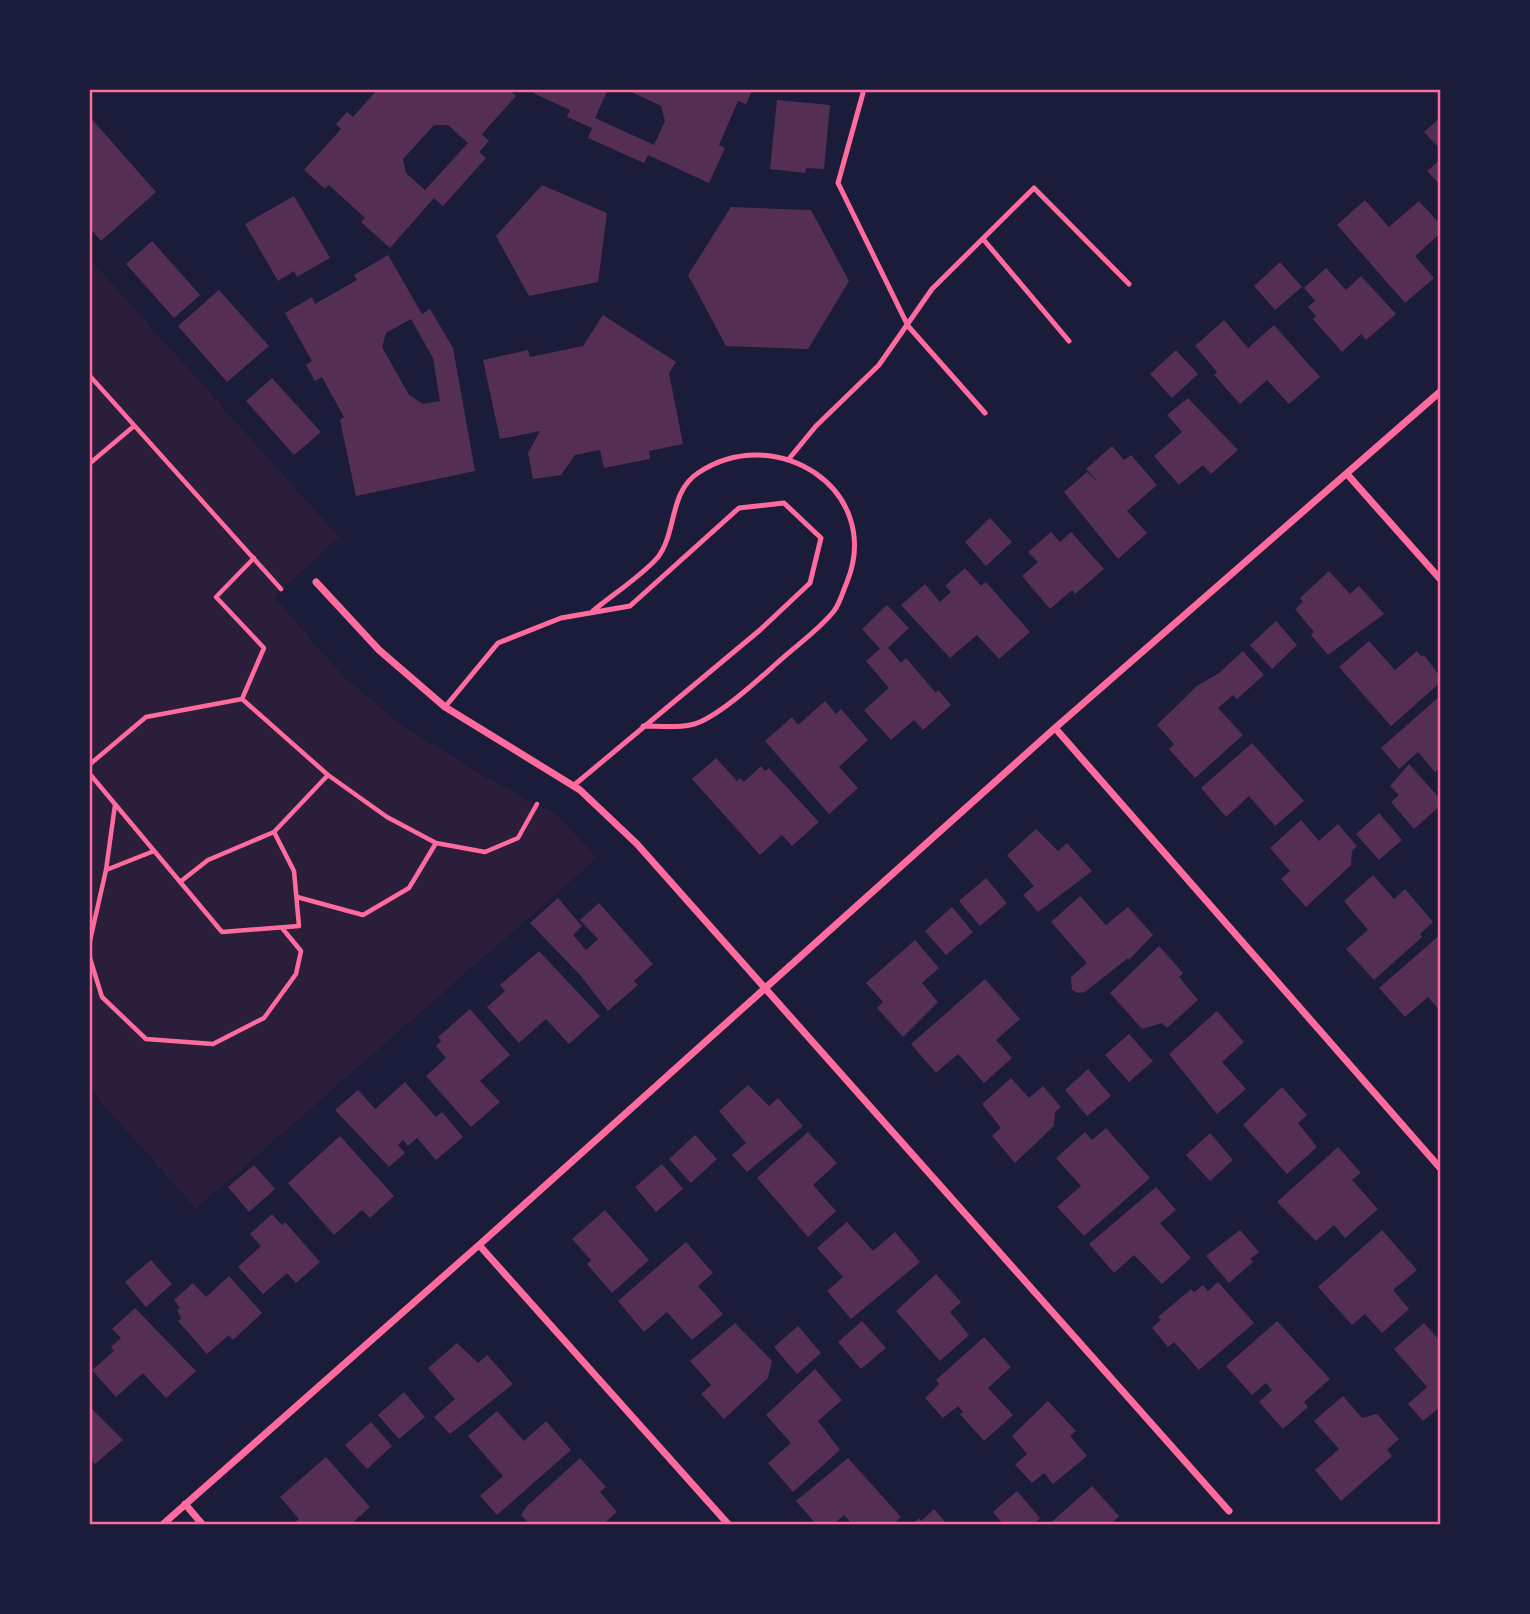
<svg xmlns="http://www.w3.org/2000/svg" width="1530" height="1614" viewBox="0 0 1530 1614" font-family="'Titillium Web',sans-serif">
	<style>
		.green { fill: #2a1e3b }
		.building { fill: #542f53; fill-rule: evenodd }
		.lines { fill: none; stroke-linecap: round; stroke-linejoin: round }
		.path { stroke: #ff6b9d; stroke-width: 4.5 }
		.service { stroke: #ff6b9d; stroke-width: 5 }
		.minor { stroke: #ff6b9d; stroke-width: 7 }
		.neatline { fill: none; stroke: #ff6b9d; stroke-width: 2.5 }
	</style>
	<rect width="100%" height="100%" fill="#1b1b3a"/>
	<path class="green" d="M89 258 339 537 274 597 343 676 396 721 487 778 558 815 597 858 196 1209 89 1088Z"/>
	<path class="building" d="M378 89H508L516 96 482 134 489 141 479 152 486 158 443 206 434 198 390 248 361 222 365 218 329 185 325 189 304 170 341 129 336 124 347 112 353 117ZM434 125H448L468 143 425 190 406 173 403 159Z
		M535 89H608L595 118 654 145 665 121 661 106 625 89H753L746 104 738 101 719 145 725 148 709 183 648 155 644 163 588 138 592 128 567 117 570 110 533 93Z
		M777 100 830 105 824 169 806 168 805 173 770 169Z
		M89 116 156 192 101 241 89 227Z
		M1441 117V150L1424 132Z
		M1441 159V186L1427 171Z
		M542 185 607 213 598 282 529 296 496 236Z
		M294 196 330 258 297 277 294 271 278 281 245 224Z
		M1365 200 1389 227 1419 201 1441 225V233L1415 256 1434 278 1405 303 1337 225Z
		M731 207 811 210 849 281 808 349 726 346 688 275Z
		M152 241 200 295 174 318 126 264Z
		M388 255 422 314 430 309 453 348 475 471 356 496 340 420 344 417 322 377 315 381 306 365 312 361 285 313 312 297 315 304 357 280 354 275ZM411 319 433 358 440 401 423 404 409 395 382 347 386 333Z
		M1280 262 1302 287 1275 310 1254 286Z
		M1326 268 1346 290 1361 276 1396 314 1366 340 1361 334 1342 352 1313 319 1316 316 1308 307 1315 301 1304 288Z
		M219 290 269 346 227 382 178 326Z
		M603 315 676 362 669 373 683 444 649 451 650 459 604 468 600 450 575 455 561 475 533 479 528 453 540 431 500 439 483 360 528 350 530 357 583 346Z
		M1224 320 1248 348 1274 325 1320 377 1289 404 1267 380 1240 404 1214 375 1217 372 1195 346Z
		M1176 350 1198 374 1172 398 1150 374Z
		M272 378 321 432 294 455 246 401Z
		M1188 398 1238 450 1211 474 1203 465 1179 485 1154 456 1182 432 1167 415Z
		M1112 446 1124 460 1131 455 1157 485 1127 511 1147 533 1118 559 1064 492 1087 472 1099 483 1086 469Z
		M990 518 1012 542 986 566 965 542Z
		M1051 532 1060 542 1071 532 1104 569 1075 594 1072 590 1050 609 1022 576 1038 562 1028 552Z
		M965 568 981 586 986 582 1030 632 999 659 977 635 950 658 901 605 925 584 940 602 951 592 945 586Z
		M1329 571 1350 594 1359 586 1384 614 1328 655 1311 635 1314 632 1295 609 1303 602 1300 598Z
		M887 605 909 628 888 648 901 663 906 658 936 693 938 690 951 705 923 730 914 720 891 740 864 710 889 688 866 661 880 649 862 629Z
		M1276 621 1297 645 1272 669 1250 645Z
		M1369 641 1395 670 1417 651 1422 657 1424 655 1441 678V682L1391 726 1339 667Z
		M1243 651 1264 675 1237 699 1233 695 1218 708 1243 735 1195 778 1169 749 1174 744 1157 725 1197 686 1219 673Z
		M1441 695V767L1435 772 1418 752 1399 769 1381 748Z
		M825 701 836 714 841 709 868 740 839 767 858 788 829 814 765 741 792 717 798 725Z
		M1252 743 1304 801 1275 826 1249 796 1226 817 1201 788Z
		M716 758 737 781 740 778 744 782 761 766 765 771 769 768 819 822 792 846 782 835 760 855 692 779Z
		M1409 764 1441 800V805L1414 829 1391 802 1399 795 1390 786Z
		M1379 813 1402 840 1379 860 1356 834Z
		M1301 820 1319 841 1338 824 1357 846 1352 851 1351 865 1306 907 1281 879 1290 871 1270 848Z
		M1036 829 1058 851 1067 843 1092 871 1038 912 1023 895 1034 886 1007 855Z
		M1373 875 1394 899 1405 889 1433 922 1420 934 1422 937 1374 980 1346 949 1368 930 1344 901Z
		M986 878 1007 903 980 926 959 901Z
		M1080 896 1106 925 1128 907 1153 935 1129 960 1128 958 1085 992 1078 993 1072 990 1071 977 1087 963 1051 922Z
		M558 898 582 926 573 935 586 950 598 939 580 920 599 903 653 964 634 981 638 985 608 1011 581 976 530 923Z
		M952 907 973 932 946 955 925 931Z
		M1441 934V1012L1428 997 1405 1017 1379 988Z
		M915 940 939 968 922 983 938 1002 903 1037 877 1008 883 1002 866 983Z
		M1159 946 1183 973 1179 977 1198 1000 1167 1028 1162 1023 1142 1029 1110 993Z
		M539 951 600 1016 569 1044 546 1019 519 1043 487 1007 505 991 500 985Z
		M985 979 1020 1019 996 1040 1012 1058 984 1083 958 1054 936 1073 911 1044Z
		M470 1009 510 1055 480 1081 500 1102 471 1127 426 1076 446 1058 436 1046 441 1041 438 1037Z
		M1217 1011 1244 1042 1222 1062 1246 1089 1217 1114 1169 1054Z
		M1129 1034 1153 1061 1129 1082 1105 1055Z
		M1088 1069 1111 1096 1087 1116 1065 1090Z
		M1011 1078 1029 1098 1043 1086 1061 1107 1055 1112 1054 1126 1015 1163 992 1136 1001 1128 982 1104Z
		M405 1082 436 1117 442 1112 463 1137 436 1160 417 1138 408 1146 403 1140 398 1145 405 1153 389 1167 335 1110 358 1090 375 1109Z
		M748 1085 769 1106 778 1098 803 1126 747 1172 732 1155 746 1143 719 1111Z
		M1282 1087 1307 1115 1298 1123 1317 1147 1287 1174 1243 1125Z
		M1106 1128 1150 1178 1084 1236 1057 1207 1081 1186 1056 1158 1085 1132 1092 1140Z
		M808 1132 837 1163 813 1185 836 1211 808 1237 757 1178Z
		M1210 1133 1233 1160 1210 1181 1186 1155Z
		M695 1135 717 1159 691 1183 669 1159Z
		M340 1136 394 1196 370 1218 362 1210 334 1235 288 1183Z
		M1338 1147 1361 1173 1352 1180 1378 1209 1345 1238 1334 1225 1316 1241 1277 1202Z
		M662 1164 683 1189 656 1212 635 1187Z
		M254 1165 275 1189 249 1212 228 1187Z
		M1156 1187 1176 1210 1160 1223 1191 1258 1162 1284 1134 1255 1114 1273 1089 1244Z
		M605 1210 649 1260 612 1293 587 1264 591 1260 572 1239Z
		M272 1214 282 1225 285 1222 320 1262 296 1283 287 1273 263 1294 238 1267 261 1246 250 1234Z
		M847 1222 873 1251 895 1232 920 1262 851 1319 827 1291 843 1277 817 1248Z
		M1240 1230 1259 1252 1250 1259 1253 1262 1229 1283 1206 1256Z
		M1382 1230 1417 1270 1393 1290 1409 1309 1382 1333 1365 1314 1352 1325 1318 1287Z
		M686 1242 713 1273 698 1286 723 1314 692 1340 667 1312 644 1332 618 1301Z
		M151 1260 172 1284 146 1307 125 1282Z
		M936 1274 961 1302 950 1312 969 1335 940 1361 896 1311Z
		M229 1276 262 1313 233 1340 229 1335 207 1354 178 1321 181 1318 177 1310 180 1308 174 1300 193 1283 206 1297Z
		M1218 1282 1254 1323 1199 1370 1174 1342 1168 1347 1152 1328 1161 1320 1158 1317 1191 1289 1194 1292 1203 1285 1208 1291Z
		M135 1308 196 1371 166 1398 143 1373 116 1397 92 1370 114 1351 111 1347 121 1338 112 1329Z
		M862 1321 886 1348 861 1369 838 1342Z
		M1277 1321 1330 1379 1304 1402 1308 1407 1283 1429 1259 1402 1272 1390 1266 1383 1252 1395 1226 1366Z
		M735 1323 772 1361 768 1378 724 1419 701 1394 711 1385 690 1361Z
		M1424 1323 1441 1342V1406L1423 1421 1408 1404 1427 1387 1394 1349Z
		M798 1326 821 1353 797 1374 774 1347Z
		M984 1337 1011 1367 988 1388 1013 1415 984 1441 960 1414 963 1412 958 1406 943 1418 925 1398 939 1384 936 1380Z
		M457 1343 478 1363 487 1355 513 1384 450 1434 434 1417 455 1399 428 1368Z
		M815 1369 842 1400 818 1421 840 1450 793 1492 768 1463 791 1443 766 1415Z
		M404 1392 425 1417 399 1439 378 1415Z
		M1343 1396 1362 1418 1377 1414 1399 1439 1387 1450 1392 1456 1341 1501 1315 1470 1339 1449 1314 1421Z
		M1048 1401 1076 1431 1070 1436 1087 1456 1053 1484 1044 1473 1032 1483 1015 1465 1027 1454 1012 1436Z
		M89 1406 123 1440 95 1464 89 1458Z
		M497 1411 524 1441 546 1421 571 1450 497 1515 480 1496 503 1476 468 1436Z
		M371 1422 392 1446 367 1469 345 1445Z
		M326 1457 370 1507 350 1525H297L295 1522 299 1519 280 1497Z
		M580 1458 606 1487 600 1492 617 1512 602 1525H530L521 1515 526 1507Z
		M848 1458 901 1517 893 1525H853L844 1515 833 1525H817L796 1501Z
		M1092 1486 1119 1516 1110 1525H1048Z
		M1017 1491 1040 1518 1033 1525H1004L993 1512Z
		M934 1509 948 1525H912L919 1518 921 1521Z"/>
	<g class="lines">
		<path class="path" d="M89 375 281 589
			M89 464 134 426
			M242 699 328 775
			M89 765 146 717 242 699 264 648 216 597 254 558
			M89 773 222 932 299 926 294 871 274 832 208 860 180 882
			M115 805 106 870 154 851
			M274 832 328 775 387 817 436 843 409 888 363 915 297 897
			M436 843 485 852 518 838 537 804
			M89 945 106 870
			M89 955 102 997 146 1039 213 1044 264 1018 296 974 301 951 282 928"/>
		<path class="service" d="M863 93 838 183 908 326 985 413
			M983 239 1069 341
			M788 460 816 426 879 365 932 289 1034 188 1129 284
			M593 611C612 595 643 575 658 557 677 532 669 492 698 473 775 421 884 489 847 582 843 591 840 603 834 611 818 631 794 647 776 664 758 680 713 722 690 725 675 728 658 726 643 726
			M445 707 498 643 561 618 630 606 739 508 784 503 821 538 810 583 760 630 573 786"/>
		<path class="minor" d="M1347 474 1441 580
			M316 582 379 650 445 707 580 790 637 844 1229 1511
			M1055 728 1441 1169
			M479 1245 729 1525
			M185 1504 203 1525
			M162 1525 479 1245 1055 728 1441 391"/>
	</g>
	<rect width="1530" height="1614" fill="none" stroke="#1b1b3a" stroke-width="182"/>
	<rect x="91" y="91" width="1348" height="1432" class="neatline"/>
</svg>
